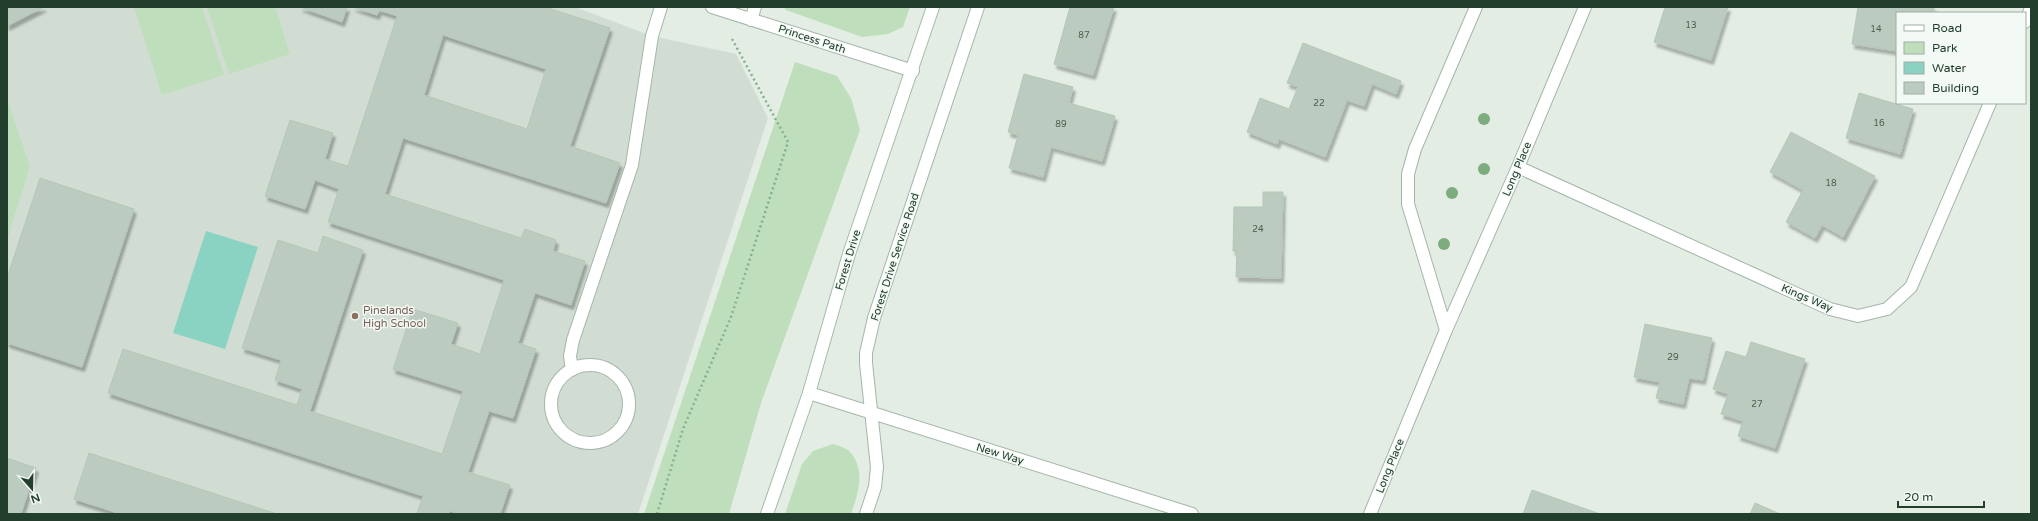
<svg xmlns="http://www.w3.org/2000/svg" width="2038" height="521" viewBox="0 0 2038 521" font-family="'Varela Round',sans-serif">
	<style>
		.built { fill: #d1ddd3 }
		.green { fill: #bfdebb }
		.water { fill: #8ad2c2 }
		.building { fill: #bbcbbf; stroke: #b5c7b8; fill-rule: evenodd; filter: url(#shadow) }
		.lines { fill: none; stroke-linecap: round; stroke-linejoin: round }
		.service-casing { stroke: #a5b5a9; stroke-width: 14 }
		.minor-casing { stroke: #a5b5a9; stroke-width: 14 }
		.secondary-casing { stroke: #a4bcaa; stroke-width: 14 }
		.path { stroke: #83b190; stroke-width: 2.5; stroke-dasharray: 2 3; stroke-linecap: butt }
		.service { stroke: #fff; stroke-width: 12 }
		.minor { stroke: #fff; stroke-width: 12 }
		.secondary { stroke: #fff; stroke-width: 12 }
		.tree { fill: #7eac7f }
		.education-dot { fill: #8d6e63; stroke: #f3f9f4; stroke-width: 1.5 }
		.labels { text-anchor: middle; dominant-baseline: central; stroke-width: 3; stroke-linejoin: round; paint-order: stroke }
		.number-label { font-size: 9px; fill: #486151 }
		.street-label { font-size: 11px; fill: #223e2c; stroke: #f3f9f4 }
		.education-label { font-size: 11px; fill: #785e54; stroke: #f3f9f4; text-anchor: start }
	</style>
	<defs>
		<filter id="shadow"><feDropShadow dx="2.5" dy="4.5" stdDeviation="1" flood-color="#0004"/></filter>
	</defs>
	<rect width="100%" height="100%" fill="#e3ede4"/>
	<path class="built" d="M7 7H575L652 36 736 54 768 118 638 514H7Z"/>
	<path class="green" d="M134 7H202L224 75 162 95Z
		M207 7H275L290 54 229 74Z
		M784 7H910L903 27 888 34 862 37 786 10Z
		M795 62 837 76 851 98 860 130 761 403 729 514H644Z
		M7 99 30 166 7 240Z
		M833 444C838 446 847 448 850 452 866 469 858 495 851 514H785L802 464 813 451Z"/>
	<path class="water" d="M206 231 258 247 225 349 173 333Z"/>
	<path class="building" d="M7 7H44L7 26Z
		M300 7H347L342 22Z
		M353 7H545L610 28 570 146 620 163 606 203 403 138 385 194 521 238 525 229 556 240 553 251 585 261 571 305 535 293 518 343 536 349 513 418 489 411 468 472 510 485 500 514H459L450 511 449 514H417L423 496 108 393 123 349 297 405 302 389 275 380 281 360 242 348 278 240 318 253 323 236 363 250 310 411 442 454 463 391 393 369 413 309 458 323 451 344 480 354 504 280 328 222 339 189 315 180 305 209 265 196 290 120 333 133 325 159 348 166 397 16 379 10 377 15ZM443 35 546 69 527 129 424 95Z
		M1070 7H1114L1093 75 1054 64Z
		M1665 7H1728L1711 60 1654 42Z
		M1858 7H1934V13H1897V51L1852 44Z
		M1303 43 1401 81 1396 94 1372 84 1364 106 1347 100 1325 157 1279 139 1277 144 1247 132 1260 98 1289 109 1298 87 1287 83Z
		M1024 74 1073 87 1069 103 1115 116 1102 161 1051 147 1043 177 1009 168 1018 135 1008 132Z
		M1859 93 1913 109 1900 154 1846 138Z
		M1791 132 1875 176 1843 237 1822 225 1815 238 1786 222 1803 190 1770 172Z
		M40 178 134 209 82 367 7 343V278Z
		M1263 192H1283L1281 278 1236 277 1237 251H1233L1234 207H1263Z
		M1645 324 1712 338 1703 380 1689 378 1683 404 1656 398 1660 382 1634 377Z
		M1751 342 1805 359 1775 448 1738 436 1743 421 1721 414 1728 394 1713 389 1726 351 1746 357Z
		M89 453 277 514H121L74 499Z
		M7 458 36 468 21 514H7Z
		M1532 490 1600 514H1523Z
		M1755 503 1780 514H1750Z"/>
	<g class="lines">
		<defs>
			<path id="service" d="M551 404a39 39 0 1 1 78 0a39 39 0 1 1-78 0Z
				M572 370 570 356 573 340 632 165 652 36 661 7"/>
			<path id="minor" d="M712 7 913 71
				M751 20 755 7
				M2025 22 2031 8
				M1518 167 1830 309 1858 316 1887 309 1911 287 1990 103
				M1446 330 1408 204V174L1415 149 1476 7
				M809 393 1192 514
				M866 514 875 487 877 467 866 363V353L874 318 978 7
				M1370 514 1446 330 1518 167 1585 7"/>
			<path id="secondary" d="M767 514 809 393 849 254 933 7"/>
		</defs>
		<use href="#service" class="service-casing"/>
		<use href="#minor" class="minor-casing"/>
		<use href="#secondary" class="secondary-casing"/>
		<path class="path" d="M657 514 683 429 731 317 788 142 731 37"/>
		<use href="#service" class="service"/>
		<use href="#minor" class="minor"/>
		<use href="#secondary" class="secondary"/>
	</g>
	<g class="tree">
		<circle cx="1484" cy="119" r="6"/>
		<circle cx="1484" cy="169" r="6"/>
		<circle cx="1452" cy="193" r="6"/>
		<circle cx="1444" cy="244" r="6"/>
	</g>
	<circle class="education-dot" cx="355" cy="316" r="4"/>
	<g class="labels">
		<g class="number-label">
			<text x="1691" y="25">13</text>
			<text x="1876" y="29">14</text>
			<text x="1084" y="35">87</text>
			<text x="1319" y="103">22</text>
			<text x="1879" y="123">16</text>
			<text x="1061" y="124">89</text>
			<text x="1831" y="183">18</text>
			<text x="1258" y="229">24</text>
			<text x="1673" y="357">29</text>
			<text x="1757" y="404">27</text>
		</g>
		<g class="street-label">
			<text transform="translate(812 39) rotate(18)">Princess Path</text>
			<text transform="translate(1517 169) rotate(-67)">Long Place</text>
			<text transform="translate(895 257) rotate(-72)">Forest Drive Service Road</text>
			<text transform="translate(848 260) rotate(-73)">Forest Drive</text>
			<text transform="translate(1807 298) rotate(23)">Kings Way</text>
			<text transform="translate(1000 454) rotate(17)">New Way</text>
			<text transform="translate(1390 466) rotate(-68)">Long Place</text>
		</g>
		<g class="education-label">
			<text x="363" y="310">Pinelands<tspan x="363" dy="13">High School</tspan></text>
		</g>
	</g>
	<rect width="2038" height="521" fill="none" stroke="#223e2c" stroke-width="16"/>
	<rect x="1896" y="12" width="130" height="92" fill="#f3f9f4" stroke="#9faea4"/>
	<rect x="1904" y="25" width="20" height="6" fill="#ffffff" stroke="#9faea4"/>
	<text x="1932" y="32" font-size="12" fill="#223e2c">Road</text>
	<rect x="1904" y="42" width="20" height="12" fill="#bfdebb" stroke="#9faea4"/>
	<text x="1932" y="52" font-size="12" fill="#223e2c">Park</text>
	<rect x="1904" y="62" width="20" height="12" fill="#8ad2c2" stroke="#9faea4"/>
	<text x="1932" y="72" font-size="12" fill="#223e2c">Water</text>
	<rect x="1904" y="82" width="20" height="12" fill="#bbcbbf" stroke="#9faea4"/>
	<text x="1932" y="92" font-size="12" fill="#223e2c">Building</text>
	<g transform="translate(32 489) rotate(160)" stroke="#f3f9f4" stroke-width="3" paint-order="stroke">
	<path d="M0-3L7 15L0 10L-7 15Z" fill="#223e2c"/>
	<text y="-6" font-size="11" font-weight="bold" text-anchor="middle" fill="#223e2c">N</text>
	</g>
	<path d="M1898 501v6h86v-6" fill="none" stroke="#223e2c" stroke-width="2"/>
	<text x="1904" y="501" font-size="12" fill="#223e2c" stroke="#f3f9f4" stroke-width="3" paint-order="stroke">20 m</text>
</svg>
